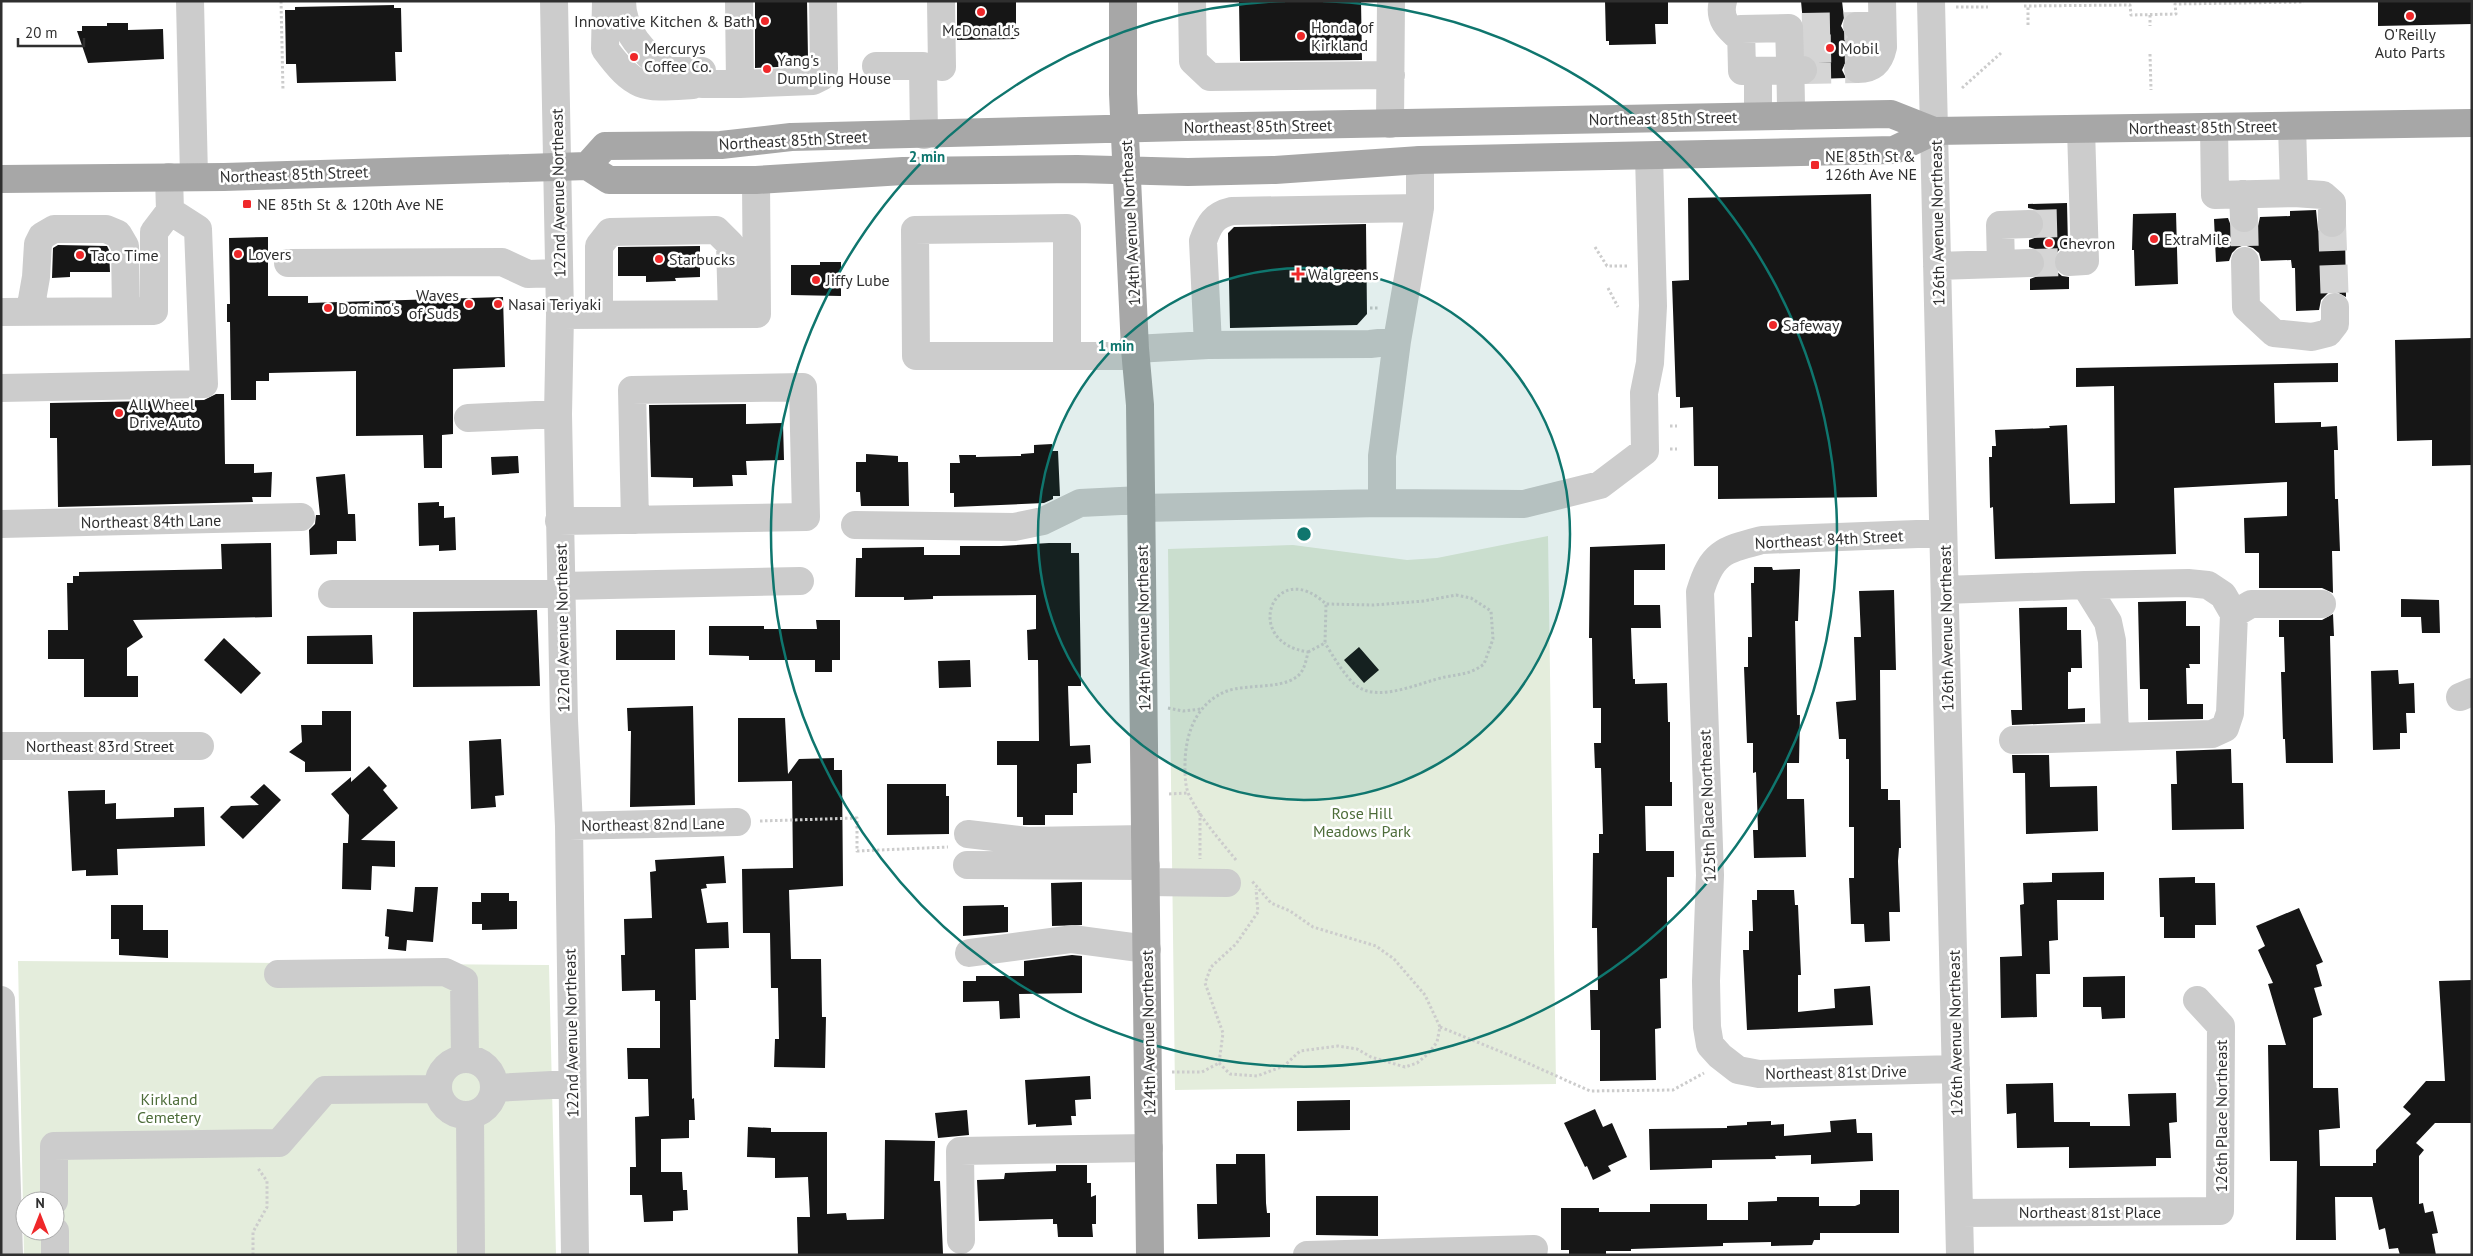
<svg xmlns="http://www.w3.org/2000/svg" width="2473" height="1256" viewBox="0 0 2473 1256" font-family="'PT Sans',sans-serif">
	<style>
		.green { fill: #e4eddc; fill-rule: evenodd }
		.building { fill: #161616 }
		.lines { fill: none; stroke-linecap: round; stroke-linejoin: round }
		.minor-tunnel { stroke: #d5d5d5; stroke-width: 28; stroke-dasharray: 28 14; stroke-linecap: butt }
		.path { stroke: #ccc; stroke-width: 3; stroke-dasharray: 2.5 2.5; stroke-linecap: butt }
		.minor { stroke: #ccc; stroke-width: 28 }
		.major { stroke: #a7a7a7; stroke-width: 28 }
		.ring { fill: none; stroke: #0f766e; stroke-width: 2.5 }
		.poi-dot { fill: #ef282a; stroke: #fff; stroke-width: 2 }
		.labels { text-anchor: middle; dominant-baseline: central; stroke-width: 5; stroke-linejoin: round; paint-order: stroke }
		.poi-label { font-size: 16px; fill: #2f2f2f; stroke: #fff; text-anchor: start }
		.street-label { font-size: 16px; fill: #2f2f2f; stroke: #fff }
		.park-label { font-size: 16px; fill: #4e6d3a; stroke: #fff }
		.centre { fill: #0f766e; stroke: #fff; stroke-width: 2.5 }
		.ring-label { font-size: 15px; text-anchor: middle; font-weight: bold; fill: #0f766e; stroke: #fff; stroke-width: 5; stroke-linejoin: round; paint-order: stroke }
	</style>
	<rect width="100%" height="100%" fill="#fff"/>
	<path class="green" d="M1548 536 1556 1084 1175 1090 1168 549 1293 545 1407 560 1437 558Z
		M18 961 549 965 556 1255H24ZM25 1201H55V1231H25Z"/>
	<path class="building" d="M755 1H807L808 58H798V66L755 68Z
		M957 1H1016V39L957 40Z
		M1239 1H1361L1362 60 1240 61Z
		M1605 1H1668V24H1655L1656 44 1609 45V41H1606Z
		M1801 1H1842L1844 18 1841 26 1847 37 1841 48 1847 59 1842 70 1846 78 1815 79 1819 70 1817 62 1806 55Z
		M2378 1H2472V24L2378 26Z
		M394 5V8H401L402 52H395L396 81 297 83 296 64H286L285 10H295V7Z
		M107 23H128V30L163 29 164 59 88 63 77 31H82V26H107Z
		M1871 194 1877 497 1718 499V466H1694L1693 407 1680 408V397H1676L1672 281 1689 280 1688 198Z
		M2067 203 2068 246 2060 249 2055 255 2053 262 2056 271 2062 276 2069 277V289L2030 290V279L2038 276 2043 271 2046 262 2043 255 2038 250 2029 247V240L2037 237 2043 232 2045 223 2042 216 2037 210 2028 208V204Z
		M2316 210 2318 230 2324 236 2332 239 2339 237 2345 232 2346 297 2335 291 2328 293 2321 300 2319 310 2296 311 2295 268H2292L2291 260 2261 261 2259 253 2253 248 2244 245 2237 248 2232 253 2229 261 2216 262 2214 219 2228 218 2231 226 2236 232 2245 234 2252 231 2258 226 2260 217 2290 216V211Z
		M2176 213 2178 284 2135 286 2134 250H2132L2133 214Z
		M1366 224 1367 314 1357 325 1230 328 1228 233 1234 227Z
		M268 237V296H308V303L503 297 505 367 453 369V434L442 435V468H424L423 435 356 436V371L269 373V381H256V400H231L230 322H227V304H230L229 238Z
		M58 245 107 246 109 250 110 272H70V277L52 278 53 248Z
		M700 246V277L675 278 676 281 646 282V276H618V247Z
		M820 262H841V296L791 295V265H820Z
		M2472 338V465L2432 466V440L2397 441 2395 340Z
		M2338 363V382L2274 383 2275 423 2321 422V427L2337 426 2338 450H2334L2335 499H2338L2340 551H2332L2333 593 2322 588H2259V553H2245L2244 518 2287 516V482L2174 488 2176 554 1995 559 1993 507 1990 508 1989 457H1992V446H1996L1995 430 2050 428 2049 426 2067 425 2070 504 2115 503 2114 386 2076 387V368Z
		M216 394H224L225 464H254V473L272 472 271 497H252L253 502 58 507 57 438H50V403L204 400Z
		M746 404V424L783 423 784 460 746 461 747 475H732L733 486 693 487V478L651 477 649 405Z
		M1052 444V451H1058L1060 496H1053V499L1044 503 954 507V493H950V463H960L959 455H976V457L1021 456V454L1034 453V445Z
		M866 454 898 456V462H908L909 506H861L860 492H856V462H866Z
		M518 456 519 473 492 475 491 457Z
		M345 474 348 514H355L356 541H337V554L310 555 309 530 315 524 316 515H320L316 477Z
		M439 502V506H444V518L455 517 456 550 439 551V545L419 546 418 503Z
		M271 543 272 617 133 620 143 637 127 648V676H138V697H84V659H48V630H68L67 583H73V576H79V572L222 569 221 544Z
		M1049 543H1071V553H1079L1081 686H1068L1070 746 1090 745 1091 763 1077 764V793H1073V815H1045V825H1023V817H1017V765H997V741H1039L1038 660H1028L1027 630 1036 629V595L933 596V599L904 600V597H855L856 558H862V548L924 547V555H960V546H1001Z
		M1665 544V570H1634V605H1660L1661 628H1631L1633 679H1635V684L1667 683 1668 722H1670V782H1672V806H1645L1646 851H1674V877H1667V978L1660 979 1661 1028 1655 1029 1656 1080 1600 1081V1030H1591L1590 990H1598L1597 928H1592L1593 853H1599V834H1603L1601 768H1595L1594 743H1601V708H1593L1592 638H1589L1590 547Z
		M1754 567H1772L1773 570 1800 569 1798 621H1795L1797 715H1800L1799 763H1787V799H1804L1806 857 1754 858 1753 830H1758L1756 772 1753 773V743H1747L1744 667H1748V637H1752L1751 583H1754Z
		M1894 590 1896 670H1880L1881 789H1888V800H1900L1901 848H1899L1898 861 1900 912H1889L1890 941 1865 942 1864 924H1851L1849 878H1854V827H1849V759H1846V739H1839L1836 702 1856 700 1854 637H1861L1859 591Z
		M2401 599 2439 600 2440 633H2422L2421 617H2401Z
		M2186 601V626H2200V664H2189L2190 668H2186L2187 704H2203V719L2148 720V689H2140L2138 602Z
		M2067 607V630H2081L2082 668H2071V672H2068V709L2085 708V722L2012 725 2011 710H2022L2019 608Z
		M537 610 540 686 413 687V612Z
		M2333 614 2334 636H2330L2333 763H2286L2285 739H2283L2281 672H2285L2284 637H2279V620H2322Z
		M816 620H840V660H832V672H815V660H749V656L709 655V626H764V629H817Z
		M616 630H675V660H616Z
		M372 635 373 664H307V636Z
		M224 638 261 673 241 694 204 660Z
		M1359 647 1379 670 1364 683 1344 660Z
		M970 660 971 687 939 688 938 661Z
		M2398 670 2399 684 2414 683 2415 713H2406L2407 733H2400V749L2373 750 2371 671Z
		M693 706 695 805 630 807 631 731H628L627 708Z
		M322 711H351V771L305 772V762L289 752 302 742 301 725H322Z
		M738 718H785L788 774 799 759 834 758V770H842L843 886 789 890 791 959H821L822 1017H826L825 1068 774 1067 775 1039H779L778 988H771L770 933H743L742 869 793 868 792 781 738 782Z
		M501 739 504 795 495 796 496 807 471 809 469 741Z
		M2231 749 2232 783H2243L2244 829 2172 830 2171 784H2177L2176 751Z
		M2012 755H2049L2050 787 2097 786 2098 831 2026 834 2025 773H2013Z
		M369 766 387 786 383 790 398 808 361 840 395 841V867L372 866 371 890 342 889 343 843H348L349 815 331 794 351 777V782Z
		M264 784 281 800 243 839 220 817 231 806 259 805 250 797Z
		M887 784H946V796H949V834L887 835Z
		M105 790V804L116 803V819L174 817V808L204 807 205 846 117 849 118 875 86 876V870L72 871 68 791Z
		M724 856 726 883 706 884 707 888 701 889 707 923 728 922 729 948 695 949 696 1000H690L692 1099 694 1098 695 1120H689V1138L661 1139V1172H682L683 1190H687L688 1210 673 1211V1221L644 1222 642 1195H630V1167H636L635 1117 649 1116 648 1079H628L627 1048H660V1001H655V990L622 991 621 955H625L624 919 652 918 650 872 656 871 655 860Z
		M2104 872V900H2057L2058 940 2049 941 2050 974H2036L2037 1017 2001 1018 2000 957 2022 956 2020 905 2024 904 2023 883 2052 882V873Z
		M2195 877V883H2215L2216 925H2195V938H2164V917H2160L2159 878Z
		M1082 882V925L1052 926 1051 883Z
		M415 887H438L433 942 407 940 406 951 388 949 389 937 385 936 387 909 413 912Z
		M1757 890H1794L1795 905H1798L1801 975H1798V1012L1835 1008 1834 989 1870 986 1873 1025 1747 1030 1743 950H1749V931H1753L1752 900H1757Z
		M481 893H509V901H517V929L482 930V924H472V902H481Z
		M111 905H143V930H168V958L119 955V939H111Z
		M1004 905V907H1008V932L963 936V906Z
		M2299 908 2323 962 2316 965 2322 986 2314 988 2322 1015 2313 1018V1088H2338L2340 1128 2319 1130 2320 1166H2373V1163H2376V1150L2411 1114 2403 1107 2426 1081H2445L2439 981 2472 980V1123H2435L2416 1143 2424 1150 2419 1156V1204L2423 1203 2425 1213 2433 1211 2438 1233 2432 1234 2436 1255H2400L2398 1248 2389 1249 2385 1228 2379 1230 2372 1197H2335L2336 1240H2296L2297 1161H2270L2268 1045H2286L2268 984 2273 983 2258 950 2265 946 2256 926Z
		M1072 955 1082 956V993L1019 994 1020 1018 1000 1019 999 1001 963 1002V981H976V976H1024V961Z
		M2125 976V1018L2102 1019 2101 1007H2083V977Z
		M1090 1076 1091 1099 1075 1100 1076 1116H1071L1072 1125 1036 1127V1124L1028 1125 1025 1080Z
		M2053 1083 2054 1122H2090V1126H2130L2128 1094 2176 1093 2177 1122 2169 1123 2171 1158H2156V1166L2069 1168V1147L2017 1148 2016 1113 2007 1114 2006 1084Z
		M1350 1100V1130L1297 1131V1101Z
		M1595 1109 1603 1127 1612 1123 1627 1157 1608 1166 1611 1171 1593 1180 1587 1166 1585 1167 1564 1123Z
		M967 1110 969 1135 938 1138 935 1113Z
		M1856 1119 1857 1133H1872L1873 1161 1811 1164V1155L1775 1156 1776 1159 1712 1160V1168L1650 1170 1649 1129 1727 1128V1126L1747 1125V1122L1771 1121V1125L1784 1124V1136L1831 1132 1830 1121Z
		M748 1127 771 1128V1132H827V1214L846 1213 847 1220 884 1219 885 1140 935 1141 934 1181H940L943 1254 798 1255 797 1217H810L808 1177 775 1178V1158L747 1157Z
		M1236 1154H1265L1266 1203 1267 1213H1270V1237L1198 1239 1197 1204H1217L1216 1164H1236Z
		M1056 1165H1087V1183H1091V1197L1096 1195V1224H1092L1093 1237H1058L1057 1224H1053V1219L979 1221 977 1180 1004 1179 1005 1173 1056 1171Z
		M1860 1190H1899V1233H1820V1240H1814L1812 1245 1771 1246V1242L1723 1243V1246L1631 1249V1251H1606V1255H1569V1250H1561V1208H1599V1212H1650V1204H1707V1220H1748V1202L1777 1201V1197H1819V1206H1855L1860 1204Z
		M1316 1196H1378V1236L1316 1235Z"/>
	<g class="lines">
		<path class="minor-tunnel" d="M1802 27 1857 26
			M1803 49 1857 48
			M1803 70 1858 69
			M2244 218 2245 261
			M2332 223 2335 307
			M2029 224 2068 223
			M2030 263 2069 262"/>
		<path class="path" d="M281 1 283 91
			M2024 6 2130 5 2131 15 2176 14 2175 4 2304 2
			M1956 7H1988
			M2150 15V26
			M2028 25V6
			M2150 54 2151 90
			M1962 88 2001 53
			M1595 247 1607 266H1627
			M1608 288 1618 307
			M1370 308H1378
			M1670 426H1677
			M1670 449H1677
			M1308 652 1325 643 1326 604
			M1168 708 1183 711 1201 709
			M1169 794 1188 793
			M1200 813V859
			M760 821 857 818V851L948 847
			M1236 860C1219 839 1201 819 1189 795 1185 786 1185 775 1185 765 1185 734 1196 703 1227 691 1247 684 1278 689 1295 678 1304 673 1306 661 1308 652 1240 642 1274 555 1326 604L1374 605 1424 601 1456 595 1471 598 1491 611 1493 639 1484 664C1471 674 1461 674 1445 677 1421 682 1379 703 1357 686 1345 677 1333 656 1325 643
			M1440 1027 1514 1057 1590 1091 1673 1090 1704 1073
			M1219 1063 1230 1074 1257 1076 1284 1066 1300 1051 1338 1046 1357 1049 1371 1057 1405 1067 1417 1063 1428 1054 1437 1042 1440 1027 1425 995 1394 959 1376 946 1313 927 1290 911 1271 903 1252 881
			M1172 1072H1202L1219 1063 1223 1033 1205 983 1211 967 1236 944 1258 912 1256 889
			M253 1255V1232L267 1207V1181L257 1167"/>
		<path class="minor" d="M190 1 194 177
			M554 1 560 315 558 414 564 720 569 826 575 1255
			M606 1 605 49C636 91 644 88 693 85
			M622 1C622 32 644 53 667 71H702V84H740L739 1
			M941 1 942 67
			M1192 1 1193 61 1210 77 1391 75
			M1723 1C1718 19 1728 28 1741 39
			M1882 1 1883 47
			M1931 1 1960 1255
			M1857 26H1882
			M1857 48 1883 47C1880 61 1873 69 1858 69
			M876 66H923L924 135
			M1758 71V116
			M740 84 813 81 821 77 824 69 823 1
			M1791 116C1791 86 1790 57 1789 28L1741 29 1742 71 1803 70
			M1390 124 1391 1
			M2214 127 2215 195 2294 193 2292 126
			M2294 193 2323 195 2332 203V223
			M2243 194 2244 218
			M2245 261 2246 307 2274 333 2312 337 2328 333 2335 324V307
			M2069 262 2085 261 2081 129
			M288 263 502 262 528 274 559 273
			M2001 264 2000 225 2029 224
			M1937 266 2030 263
			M30 311 36 277 38 244 42 236 54 229H106L118 234 125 246 126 311
			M1 312 154 311V232L170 211 169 177
			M560 315 757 314 756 180
			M599 315V246L610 232 716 230 730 244 732 314
			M1208 345 1203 241C1209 224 1214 215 1232 211L1420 208
			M1135 349 1208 345 1370 344 1397 341
			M1067 355V228L915 230 916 356H1136
			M1 388 204 384 198 229 170 211
			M468 418 558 414
			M1382 503V456L1397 341 1420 208V160
			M1141 508 1382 503 1524 504 1600 485 1645 451 1644 393 1650 363 1653 306 1649 156
			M559 521 806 517 803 387 632 390 635 520
			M1 524 301 517
			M855 525 1014 527 1043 521 1080 503 1141 500
			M1943 533 1762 540C1724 550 1712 552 1700 592L1710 875 1706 981 1707 1027 1710 1045 1720 1056 1738 1070 1759 1074 1956 1069
			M561 586 800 581
			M1945 590 2085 585 2108 622 2112 641 2115 737 2212 734 2225 728 2230 713 2234 614 2223 595 2208 585 2188 583 2085 585
			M332 594H561
			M2234 614 2251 604H2322
			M2460 697 2472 692
			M2013 740 2115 737
			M1 746H200
			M569 826 737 822
			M968 834 1027 841 1145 839
			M967 865 1146 866
			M1146 882 1227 883
			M969 953 1072 939 1147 949
			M278 974 445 972 464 981 465 1059
			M1 1000 9 1255
			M438 1087a28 28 0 1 1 56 0a28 28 0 1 1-56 0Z
			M495 1088 571 1084
			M470 1115 471 1255
			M54 1201V1146L279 1143 325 1090 438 1089
			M1960 1213 2220 1211 2221 1026 2197 1000
			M55 1231V1255
			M961 1240 960 1151 1149 1148
			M1307 1255 1534 1249"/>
		<path class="major" d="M1123 1V94L1135 349 1140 405 1150 1255
			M587 166 605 146 721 145 791 137 1185 127 1891 114 1934 131 2472 123
			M1 179 224 177 587 166 609 180H756L903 171 1077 169 1188 172 1275 170 1420 160 1894 150 1934 131"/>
	</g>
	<circle cx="1304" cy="534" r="266" fill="#0f766e" fill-opacity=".12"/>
	<g class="ring">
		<circle cx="1304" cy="534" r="266"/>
		<path d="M1323 1A533 533 0 1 1 1285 1"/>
	</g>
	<g class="poi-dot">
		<circle cx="981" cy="12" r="5"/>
		<circle cx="2410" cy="16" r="5"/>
		<circle cx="765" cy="21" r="5"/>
		<circle cx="1301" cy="36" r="5"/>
		<circle cx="1830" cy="48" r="5"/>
		<circle cx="634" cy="57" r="5"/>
		<circle cx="767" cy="69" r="5"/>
		<rect x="1810" y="160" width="10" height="10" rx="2.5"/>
		<rect x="242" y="199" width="10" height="10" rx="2.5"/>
		<circle cx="2154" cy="239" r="5"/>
		<circle cx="2049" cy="243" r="5"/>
		<circle cx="238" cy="254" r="5"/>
		<circle cx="80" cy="255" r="5"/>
		<circle cx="659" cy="259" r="5"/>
		<path d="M1295.5 266.5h5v5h5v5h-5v5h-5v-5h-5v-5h5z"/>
		<circle cx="816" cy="280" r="5"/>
		<circle cx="469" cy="304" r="5"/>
		<circle cx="498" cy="304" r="5"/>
		<circle cx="328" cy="308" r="5"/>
		<circle cx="1773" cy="325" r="5"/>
		<circle cx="119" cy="413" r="5"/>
	</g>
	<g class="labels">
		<g class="poi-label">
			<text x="755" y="21" text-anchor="end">Innovative Kitchen &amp; Bath</text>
			<text x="1311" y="27">Honda of<tspan x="1311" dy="18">Kirkland</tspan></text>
			<text x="981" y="30" text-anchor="middle">McDonald's</text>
			<text x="2410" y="34" text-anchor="middle">O'Reilly<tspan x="2410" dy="18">Auto Parts</tspan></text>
			<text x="644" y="48">Mercurys<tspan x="644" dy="18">Coffee Co.</tspan></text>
			<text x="1840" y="48">Mobil</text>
			<text x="777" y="60">Yang's<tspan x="777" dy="18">Dumpling House</tspan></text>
			<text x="1825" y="156">NE 85th St &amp;<tspan x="1825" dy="18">126th Ave NE</tspan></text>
			<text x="257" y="204">NE 85th St &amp; 120th Ave NE</text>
			<text x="2164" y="239">ExtraMile</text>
			<text x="2059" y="243">Chevron</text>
			<text x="248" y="254">Lovers</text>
			<text x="90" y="255">Taco Time</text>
			<text x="669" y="259">Starbucks</text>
			<text x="1308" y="274">Walgreens</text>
			<text x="826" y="280">Jiffy Lube</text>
			<text x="459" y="295" text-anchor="end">Waves<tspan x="459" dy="18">of Suds</tspan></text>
			<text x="508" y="304">Nasai Teriyaki</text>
			<text x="338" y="308">Domino's</text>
			<text x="1783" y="325">Safeway</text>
			<text x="129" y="404">All Wheel<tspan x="129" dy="18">Drive Auto</tspan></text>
		</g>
		<g class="street-label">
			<text transform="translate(1663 118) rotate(-1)">Northeast 85th Street</text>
			<text transform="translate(1258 126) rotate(-1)">Northeast 85th Street</text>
			<text transform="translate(2203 127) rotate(-1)">Northeast 85th Street</text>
			<text transform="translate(793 140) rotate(-3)">Northeast 85th Street</text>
			<text transform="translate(294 174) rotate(-2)">Northeast 85th Street</text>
			<text transform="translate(558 193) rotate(-91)">122nd Avenue Northeast</text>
			<text transform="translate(1130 223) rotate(-93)">124th Avenue Northeast</text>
			<text transform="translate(1937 223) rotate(-91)">126th Avenue Northeast</text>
			<text transform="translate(151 521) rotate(-1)">Northeast 84th Lane</text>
			<text transform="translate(1829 539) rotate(-3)">Northeast 84th Street</text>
			<text transform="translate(562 628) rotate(-91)">122nd Avenue Northeast</text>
			<text transform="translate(1143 628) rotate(-91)">124th Avenue Northeast</text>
			<text transform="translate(1946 628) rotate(-91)">126th Avenue Northeast</text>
			<text x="100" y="746">Northeast 83rd Street</text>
			<text transform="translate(1707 806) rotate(-92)">125th Place Northeast</text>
			<text transform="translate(653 824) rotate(-1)">Northeast 82nd Lane</text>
			<text transform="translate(571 1033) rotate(-91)">122nd Avenue Northeast</text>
			<text transform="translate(1148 1033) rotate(-91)">124th Avenue Northeast</text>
			<text transform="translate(1955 1033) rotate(-91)">126th Avenue Northeast</text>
			<text transform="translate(1836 1072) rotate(-1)">Northeast 81st Drive</text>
			<text transform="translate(2221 1116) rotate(-90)">126th Place Northeast</text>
			<text x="2090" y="1212">Northeast 81st Place</text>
		</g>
		<g class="park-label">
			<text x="1362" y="813">Rose Hill<tspan x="1362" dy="18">Meadows Park</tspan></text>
			<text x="169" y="1099">Kirkland<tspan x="169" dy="18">Cemetery</tspan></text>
		</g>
	</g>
	<circle cx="1304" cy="534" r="8" class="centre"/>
	<g class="ring-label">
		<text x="927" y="162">2 min</text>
		<text x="1116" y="351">1 min</text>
	</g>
	<rect width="2473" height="1256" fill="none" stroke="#2f2f2f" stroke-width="5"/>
	<g transform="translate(40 1216)"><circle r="24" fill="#ffffff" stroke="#acacac"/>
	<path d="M0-4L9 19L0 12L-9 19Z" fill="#ef282a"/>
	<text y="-8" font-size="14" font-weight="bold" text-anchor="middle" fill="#2f2f2f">N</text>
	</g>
	<path d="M18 38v8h66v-8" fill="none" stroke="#2f2f2f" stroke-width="2.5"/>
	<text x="25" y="38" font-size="15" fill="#2f2f2f" stroke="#ffffff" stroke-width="4" paint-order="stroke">20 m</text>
</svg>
